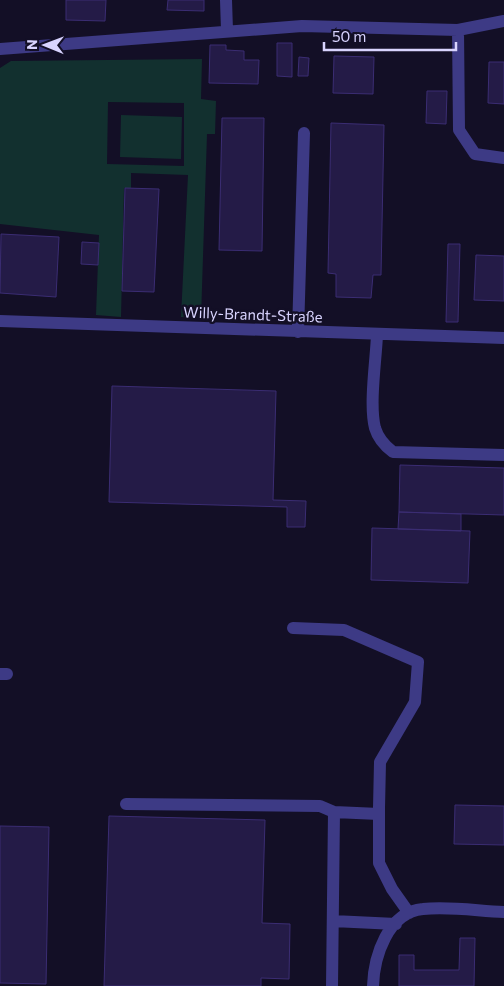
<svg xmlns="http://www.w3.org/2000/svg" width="504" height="986" viewBox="0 0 504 986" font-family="Commissioner,sans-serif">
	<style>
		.green { fill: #12302f; fill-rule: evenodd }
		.building { fill: #241b47; stroke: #3b2d73 }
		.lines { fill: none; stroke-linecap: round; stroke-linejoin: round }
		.minor { stroke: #3d3a85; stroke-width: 12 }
		.labels { text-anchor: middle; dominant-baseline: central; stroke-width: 5; stroke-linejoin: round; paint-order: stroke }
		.street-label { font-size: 15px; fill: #d9d4ff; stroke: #130f26 }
	</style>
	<rect width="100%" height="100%" fill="#130f26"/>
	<path class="green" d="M202 59 201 99 216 101 215 134H207L201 318 181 317 188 175 131 173V188H124L121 317 96 315 99 235 0 224V68L11 61ZM108 102 184 103V166L107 164Z
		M121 115 182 117 181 159 120 157Z"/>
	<path class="building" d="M66 0H106L105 21 66 20Z
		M168 0H204V11L167 10Z
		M277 43H292V77L277 76Z
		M210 45H226V50L244 51V60H259L258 84 209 83Z
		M334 56 374 57 373 94 333 93Z
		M299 57 309 58 308 76H298Z
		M489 62H504V104L488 103Z
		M427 91H447L446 124 426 123Z
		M222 118H264L262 251 219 250Z
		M331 123 384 125 381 275H373L371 298 336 297V274L328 273Z
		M125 188 159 189 154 292 122 291Z
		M1 234 59 237 56 297 0 293Z
		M82 242 99 243 98 265 81 264Z
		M448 244H460L458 322H446Z
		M476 255 504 256V301L474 300Z
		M112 386 276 391 273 500 306 501 305 527H287V507L109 502Z
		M400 465 504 468V515L399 512Z
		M399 512 461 514V531L398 529Z
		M372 528 470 531 468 583 371 580Z
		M455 805 504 806V845L454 844Z
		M109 816 265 820 262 923 290 924 289 979 261 978V986H104Z
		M0 826 49 827 46 984 0 983Z
		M460 938H475L474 986H399V955H414V970H459Z"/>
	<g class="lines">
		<path class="minor" d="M226 0 227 30
			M458 30 459 130 475 154 504 158
			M0 49 302 26 458 30 504 21
			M0 321 504 338
			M298 332 304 133
			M377 335C376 360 369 405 375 428 378 438 385 446 393 452L504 455
			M293 628 344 630 418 662 415 702 380 762 379 808V863L392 889 409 913
			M0 674H7
			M126 804 320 806 334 812 379 814
			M333 921 396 924
			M332 986 334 812
			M373 986C374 956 388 912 423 909 449 906 478 911 504 912"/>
	</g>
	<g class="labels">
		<g class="street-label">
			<text transform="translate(253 314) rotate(2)">Willy-Brandt-Straße</text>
		</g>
	</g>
	<g transform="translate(45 45) rotate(271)" stroke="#130f26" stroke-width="4" paint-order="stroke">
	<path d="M0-4L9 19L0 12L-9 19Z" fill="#d9d4ff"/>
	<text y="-8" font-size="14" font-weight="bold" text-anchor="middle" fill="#d9d4ff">N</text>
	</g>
	<path d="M324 42v8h132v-8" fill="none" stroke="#d9d4ff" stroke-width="2.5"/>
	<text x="332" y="42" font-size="15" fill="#d9d4ff" stroke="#130f26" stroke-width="4" paint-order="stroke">50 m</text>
</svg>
